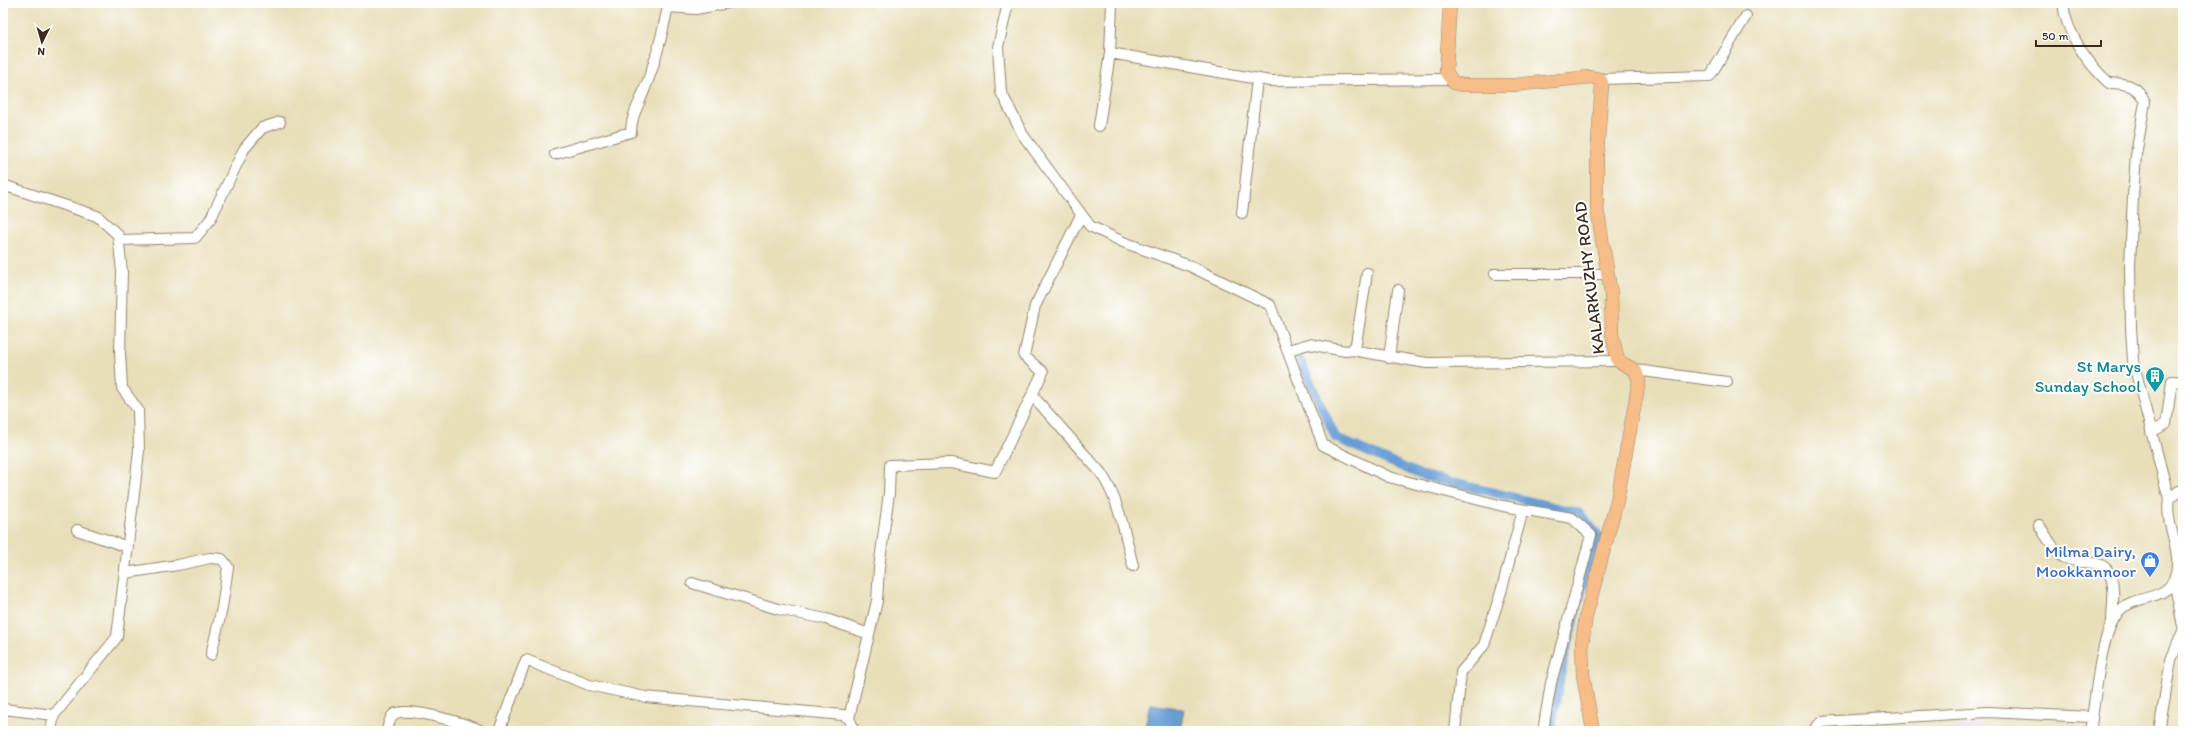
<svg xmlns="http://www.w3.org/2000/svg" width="2186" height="734" viewBox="0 0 2186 734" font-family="Itim,sans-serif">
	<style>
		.built { fill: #ead1ec }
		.water { fill: #679dd4; stroke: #516479 }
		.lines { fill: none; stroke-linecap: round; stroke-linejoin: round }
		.canal { stroke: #679dd4; stroke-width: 9 }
		.minor-casing { stroke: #92846c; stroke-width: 12 }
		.major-casing { stroke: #92846c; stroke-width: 14 }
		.minor { stroke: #fff; stroke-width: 10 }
		.major { stroke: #f7bd88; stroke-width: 13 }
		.labels { text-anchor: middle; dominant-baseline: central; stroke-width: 4; stroke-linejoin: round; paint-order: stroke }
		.street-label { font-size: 17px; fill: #3b2a1e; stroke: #fff }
		.culture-label { font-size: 17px; fill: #0d838f; stroke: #fff; text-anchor: end }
		.shop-label { font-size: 17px; fill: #366cbe; stroke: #fff; text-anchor: end }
	</style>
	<rect width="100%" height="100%" fill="#fff"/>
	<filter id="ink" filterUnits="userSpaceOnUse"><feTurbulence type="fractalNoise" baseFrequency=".025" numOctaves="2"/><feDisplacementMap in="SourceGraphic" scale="8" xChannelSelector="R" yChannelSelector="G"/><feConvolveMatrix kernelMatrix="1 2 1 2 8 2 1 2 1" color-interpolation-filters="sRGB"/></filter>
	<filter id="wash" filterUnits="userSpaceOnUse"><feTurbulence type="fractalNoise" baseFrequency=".012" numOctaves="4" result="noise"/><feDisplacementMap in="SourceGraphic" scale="16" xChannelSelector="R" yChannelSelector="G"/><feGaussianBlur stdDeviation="0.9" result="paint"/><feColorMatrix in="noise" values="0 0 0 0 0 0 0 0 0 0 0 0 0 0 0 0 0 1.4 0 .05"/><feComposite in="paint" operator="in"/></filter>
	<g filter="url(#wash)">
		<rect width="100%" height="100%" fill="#e8dfba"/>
		<path class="built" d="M1981 723 1982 731H1935Z"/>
		<path class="water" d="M1150 704 1184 709 1180 731H1144Z"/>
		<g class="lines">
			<path class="canal" d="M1300 360 1336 438 1421 475 1579 513 1599 536C1578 599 1560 665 1551 731"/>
		</g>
	</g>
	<g filter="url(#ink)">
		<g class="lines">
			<defs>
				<path id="minor" d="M1008 3 998 47 1001 92 1023 135 1090 226 1123 242 1190 266 1270 305 1323 445 1389 477 1503 506 1572 518 1591 535 1551 683 1543 731
					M2063 3C2066 33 2087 63 2109 83 2125 83 2138 85 2145 102L2136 155 2133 196 2130 266 2131 328 2133 361 2169 499
					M1110 53 1270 81 1449 79
					M1600 79 1710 76 1746 16
					M1099 126 1110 53 1112 3
					M555 154 631 132C631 115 640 103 645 88 656 61 662 34 668 7L696 9 728 3
					M3 185 97 216 118 235 122 272 120 353 122 388 138 410 139 451 117 637 54 715 51 731
					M1242 213 1257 79
					M119 240 195 238 210 220 244 149 262 128 280 122
					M1495 274H1607
					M1288 350 1309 344 1345 351 1352 350 1356 344 1367 273
					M1352 350 1427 363 1618 361
					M1389 358 1398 290
					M1635 370 1727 382
					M1032 395 1101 473C1119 500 1125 534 1133 566
					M2151 432 2166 424 2172 381 2183 382
					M2039 525C2046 535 2053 550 2063 557 2073 562 2082 562 2093 563 2121 566 2112 602 2112 622
					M77 530 128 547
					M125 573 178 565 210 558 222 559 228 567 222 608 211 655
					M2174 581 2183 626
					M692 583 778 609 826 619 869 634
					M3 709 54 715
					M849 718 877 601 879 568 889 493 890 465 951 463 995 472 1043 372 1024 356 1035 306 1081 215
					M387 731C388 726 389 718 394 714 408 706 467 724 482 731
					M499 731 526 660 589 685 645 697 843 715 849 718 852 725 851 731
					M1455 731 1461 672 1484 645 1501 592 1523 510
					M1813 731 1821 722 1987 712 2092 717
					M2090 731C2096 700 2099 633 2120 610 2134 595 2166 601 2174 579 2185 552 2164 526 2169 499L2179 491H2183
					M2159 731 2171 660 2183 631"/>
				<path id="major" d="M1450 3 1446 72 1454 83 1462 85H1515L1590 77 1600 79 1602 84 1597 155V208L1611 294 1612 334 1618 361 1635 370 1639 381 1617 501 1586 616 1582 643 1583 675 1593 731"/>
			</defs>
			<use href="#minor" class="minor-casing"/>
			<use href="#major" class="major-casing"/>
			<use href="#minor" class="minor"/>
			<use href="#major" class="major"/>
		</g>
	</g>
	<defs>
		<symbol id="building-pin" viewBox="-11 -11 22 30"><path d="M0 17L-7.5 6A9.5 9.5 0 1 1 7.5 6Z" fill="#0f9aa8" stroke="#fff"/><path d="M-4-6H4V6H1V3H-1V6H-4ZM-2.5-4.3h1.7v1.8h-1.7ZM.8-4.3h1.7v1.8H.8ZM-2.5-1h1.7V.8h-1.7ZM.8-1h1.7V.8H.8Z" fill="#fff"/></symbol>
		<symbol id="shop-pin" viewBox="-11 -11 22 30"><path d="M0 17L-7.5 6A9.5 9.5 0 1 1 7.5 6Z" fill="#3f7fe0" stroke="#fff"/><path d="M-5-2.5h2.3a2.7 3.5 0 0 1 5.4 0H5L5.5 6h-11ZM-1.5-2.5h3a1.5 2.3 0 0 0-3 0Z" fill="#fff"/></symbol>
	</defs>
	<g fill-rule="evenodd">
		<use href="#building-pin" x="2144" y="365" width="22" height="30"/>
		<use href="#shop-pin" x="2139" y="550" width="22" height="30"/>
	</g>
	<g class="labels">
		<g class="street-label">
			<text transform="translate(1589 278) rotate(-97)">KALARKUZHY ROAD</text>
		</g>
		<g class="culture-label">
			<text x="2141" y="366">St Marys<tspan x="2141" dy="20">Sunday School</tspan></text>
		</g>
		<g class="shop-label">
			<text x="2136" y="551">Milma Dairy,<tspan x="2136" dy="20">Mookkannoor</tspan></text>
		</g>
	</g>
	<rect width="2186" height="734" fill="none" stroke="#fff" stroke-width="16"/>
	<g transform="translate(42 42) rotate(185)" stroke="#ffffff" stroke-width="3" paint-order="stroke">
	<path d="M0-3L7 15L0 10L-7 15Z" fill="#3b2a1e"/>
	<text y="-6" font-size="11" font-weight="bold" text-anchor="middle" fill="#3b2a1e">N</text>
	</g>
	<path d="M2036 40v6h65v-6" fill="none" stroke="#3b2a1e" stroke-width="2"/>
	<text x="2042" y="40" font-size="12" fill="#3b2a1e" stroke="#ffffff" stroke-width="3" paint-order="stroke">50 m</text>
</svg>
